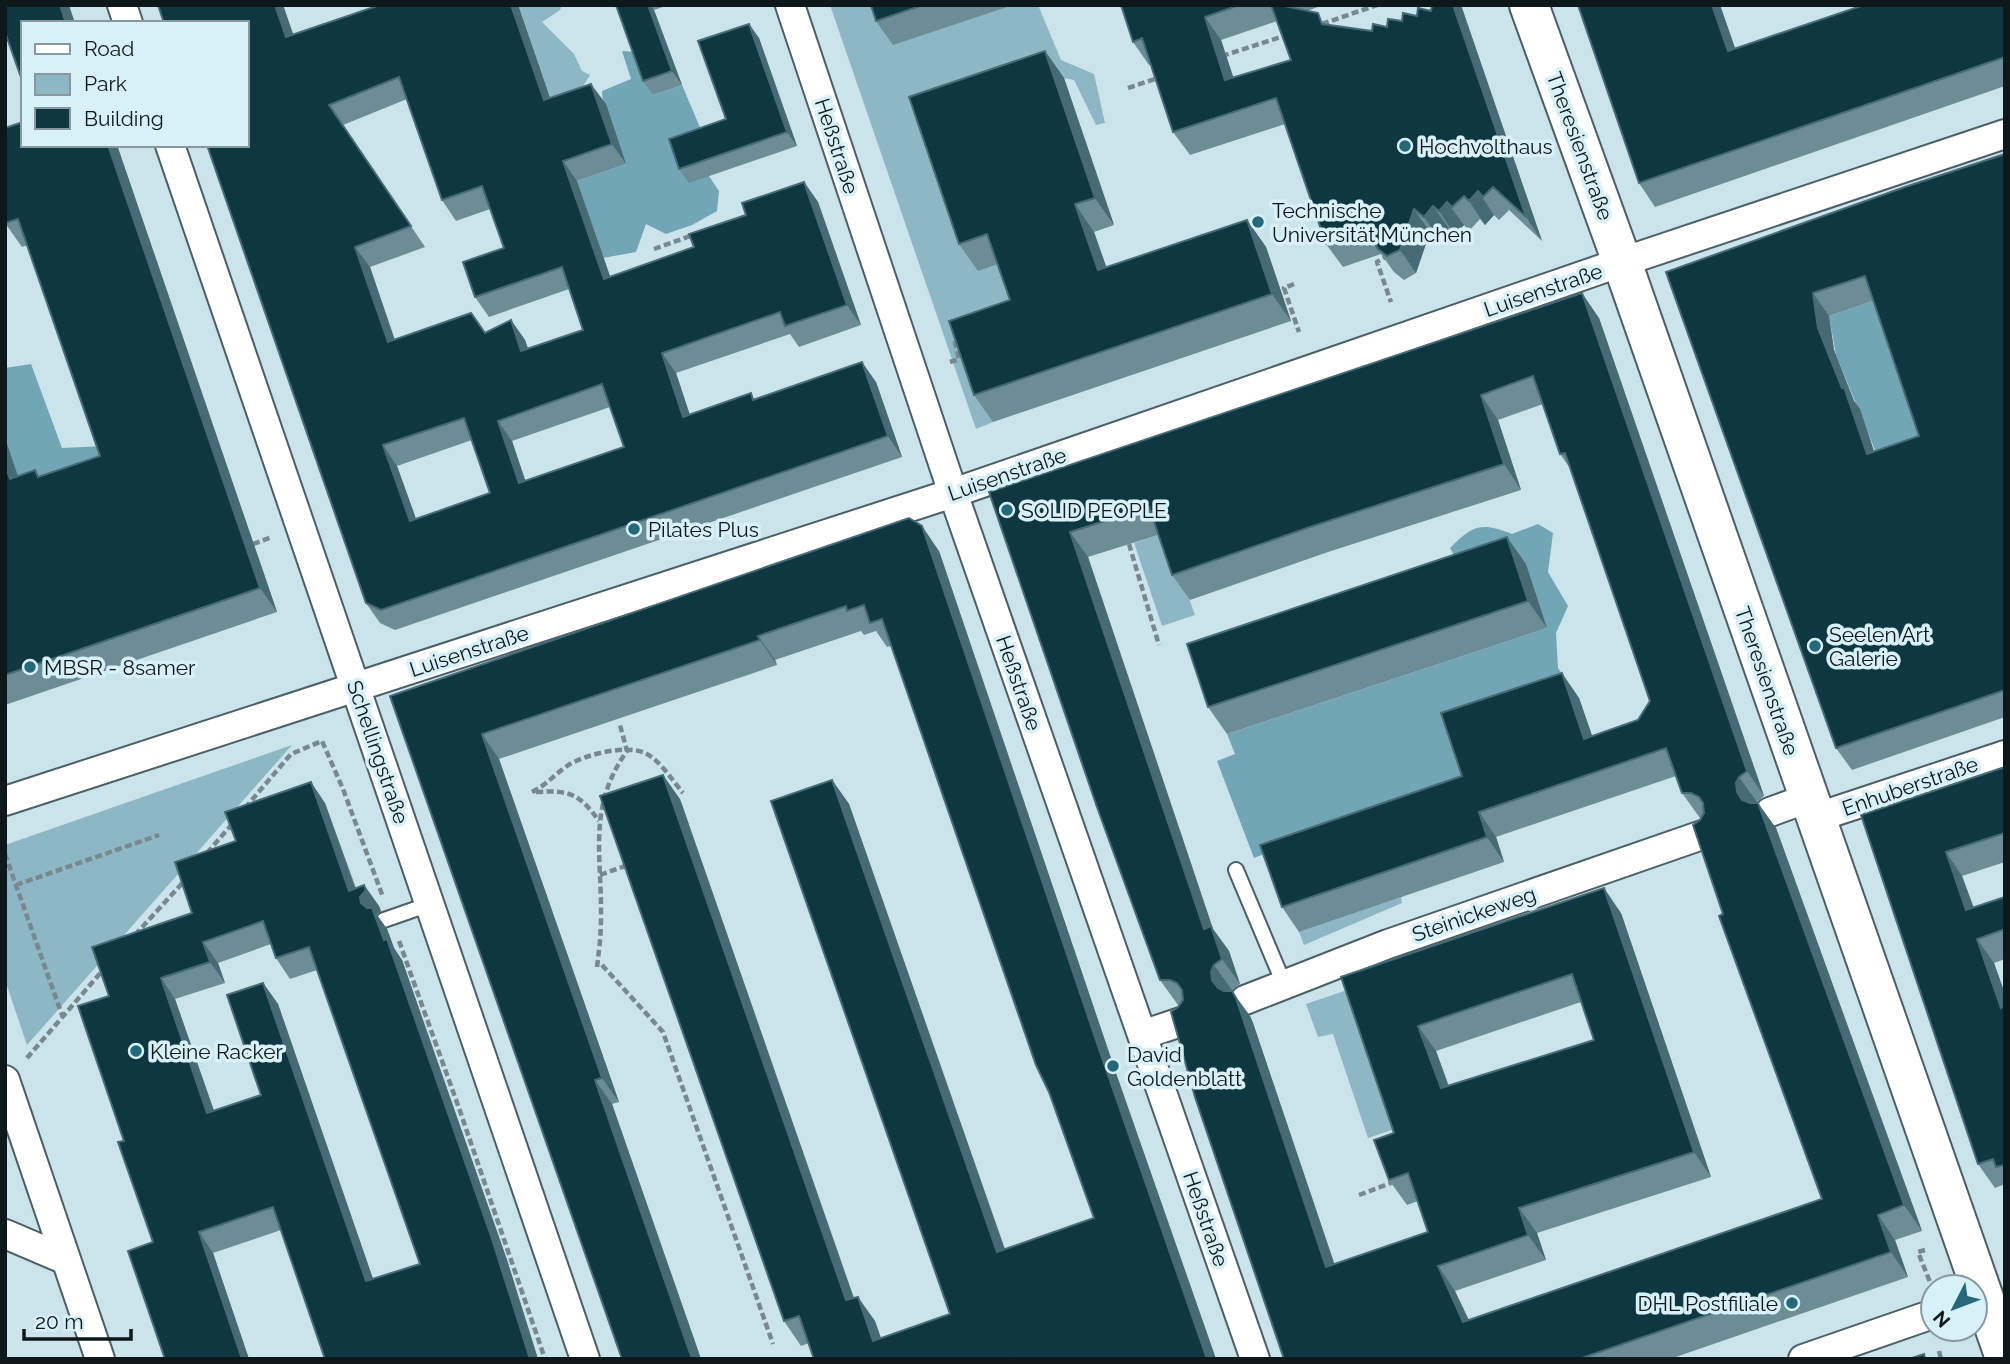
<svg xmlns="http://www.w3.org/2000/svg" width="2010" height="1364" viewBox="0 0 2010 1364" font-family="Raleway,sans-serif">
	<style>
		.green { fill: #8db7c5 }
		.forest { fill: #72a6b6 }
		.lines { fill: none; stroke-linecap: round; stroke-linejoin: round }
		.lane-casing { stroke: #4b5f66; stroke-width: 18 }
		.street-casing { stroke: #4b5f66; stroke-width: 32 }
		.secondary-casing { stroke: #4b5f66; stroke-width: 42 }
		.path { stroke: #77888e; stroke-width: 4.5; stroke-dasharray: 7 3.5; stroke-linecap: butt }
		.lane { stroke: #fff; stroke-width: 14 }
		.street { stroke: #fff; stroke-width: 28 }
		.secondary { stroke: #fff; stroke-width: 38 }
		.wall { fill: #6c8d96; fill-rule: evenodd }
		.shaded-wall { fill: #476b75 }
		.building { fill: #0e3742; stroke: #476b75; stroke-width: 2; fill-rule: evenodd }
		.poi-dot { fill: #25687a; stroke: #d8f0f8; stroke-width: 2.5 }
		.labels { text-anchor: middle; dominant-baseline: central; stroke-width: 7; stroke-linejoin: round; paint-order: stroke }
		.street-label { font-size: 21px; fill: #0e1719; stroke: #d8f0f8 }
		.poi-label { font-size: 21px; fill: #0e1719; stroke: #d8f0f8; text-anchor: start }
	</style>
	<rect width="100%" height="100%" fill="#cbe3eb"/>
	<path class="green" d="M516 5H562L560 10 542 22 574 54 582 71 590 75 578 94 555 111Z
		M830 5H1038L1061 60 1094 74 1105 123 1096 125 1074 80 1064 78 929 125 978 270 1006 261 1029 327 968 348 993 422 976 429Z
		M1259 501 1179 570 1195 615 1162 626 1134 543Z
		M292 745 27 1045 5 980V845Z
		M1401 897 1402 903 1304 945 1299 932Z
		M1359 986 1401 1127 1368 1138 1333 1034 1318 1037 1306 1004Z"/>
	<path class="forest" d="M622 51 637 52 653 95 682 85 707 144 709 176 719 191 717 211 692 225 666 234 646 224 636 252 603 258 577 181 626 164 603 105 602 91 631 79Z
		M1879 299 1929 441 1877 455 1836 355 1829 316Z
		M31 364 62 448 105 446 208 411 212 442 104 499 5 478 17 474 5 438V368Z
		M1538 524 1553 533 1548 572 1568 606 1556 633 1558 668 1579 698 1459 739 1470 773 1254 858 1217 761 1235 754 1227 734 1547 628 1526 565 1456 559 1450 548C1473 525 1481 522 1512 534Z"/>
	<g class="lines">
		<defs>
			<path id="lane" d="M1236 870 1284 984
				M384 920 430 904"/>
			<path id="street" d="M122 5 128 23
				M790 5 953 493 1255 1359
				M170 145 585 1359
				M5 801 953 493 1622 262 2005 134
				M1770 812 1808 798
				M1815 818 2005 755
				M1245 1000 1388 944 1705 834
				M1142 1035 1184 1021
				M5 1080 100 1359
				M5 1234 66 1260
				M1803 1359 1933 1314"/>
			<path id="secondary" d="M1529 5 1622 262 2005 1358"/>
		</defs>
		<use href="#lane" class="lane-casing"/>
		<use href="#street" class="street-casing"/>
		<use href="#secondary" class="secondary-casing"/>
		<path class="path" d="M1322 24 1377 5
			M1222 56 1287 35
			M1128 88 1161 77
			M654 249 693 235
			M1389 255 1377 262 1391 302
			M1294 284 1284 288 1299 332
			M950 362 959 359 954 338
			M253 544 272 537
			M1129 544 1159 645
			M532 792C546 785 554 775 567 766 583 755 626 744 645 753 660 760 672 780 683 793
			M536 792C569 790 579 793 599 821
			M245 808 291 754 322 741 343 789 383 897
			M207 853 233 823
			M5 854 62 1015
			M600 875 628 865
			M16 885 159 835
			M135 935 186 879
			M399 941 460 1111 545 1359
			M602 965 663 1032 773 1344
			M597 967C599 951 601 935 601 918 602 855 587 807 627 751L620 725
			M27 1058 103 970
			M1359 1195 1396 1181
			M1925 1250 1918 1252 1930 1282
			M1939 1351 1941 1359"/>
		<use href="#lane" class="lane"/>
		<use href="#street" class="street"/>
		<use href="#secondary" class="secondary"/>
	</g>
	<path class="wall" d="M158 5H283L293 34 380 5H518L550 98 606 104 626 164 577 181 610 277 694 247 746 215 804 182 818 202 861 325 799 347 790 334 676 373 690 415 755 399 876 382 902 457 395 630 380 623 366 603ZM407 99 442 200 456 221 490 209 504 248 475 297 489 317 569 289 583 330 528 349 525 340 511 320 485 333 395 340 370 267 425 247 343 125ZM610 407 624 447 525 481 512 441ZM472 440 490 493 416 519 397 466Z
		M616 5H668L654 10 682 85 653 95 643 81Z
		M871 5H1013L893 45 876 21Z
		M1121 5H1323L1307 11 1326 24 1372 31 1431 11 1432 5H1461L1542 241 1509 210 1499 220 1494 215 1485 225 1480 219 1469 231 1464 225 1455 235 1450 230 1441 241 1430 232 1416 273 1404 280 1394 272 1381 254 1343 267 1326 244 1285 124 1190 155 1173 132 1151 65H1149L1133 42ZM1277 21 1291 60 1233 78 1221 40Z
		M1578 5H1720L1735 48 2005 5V86L1655 207 1639 183Z
		M749 24 759 38 797 146 689 183 679 169 726 119Z
		M1045 51 1064 78 1114 225 1094 232 1106 267 1247 220 1266 247 1291 321 993 422 974 395 1010 300 998 264 978 271 959 244Z
		M23 145H117L277 612 5 705V438L18 476 35 470 40 477 100 456 28 245 22 247 5 223Z
		M2005 154V717L1852 770 1836 748 1666 272ZM1873 301 1919 436 1874 451 1860 409 1854 401 1834 350 1829 316Z
		M1599 318 1764 796 1756 803 1776 828 1922 1231 1895 1240 1908 1277 1670 1359H1284L1178 1007 1180 1005H1178L1160 980 989 492ZM1543 404 1560 454 1570 468 1650 701 1638 720 1592 736 1579 698 1462 776 1282 907 1299 932 1504 862 1496 837 1676 776 1682 793 1700 818H1701L1700 820 1723 914 1822 1199 1469 1320 1455 1291 1546 1260 1537 1233 1711 1177 1621 913 1341 977 1394 1133 1389 1180 1407 1205 1418 1201 1428 1232 1334 1264 1253 1023 1250 1016 1231 991 1240 984 1229 951 1213 929 1088 557 1158 535 1172 575 1190 600 1328 552 1521 490 1498 420ZM1581 1002 1594 1040 1449 1086 1436 1051Z
		M939 551 1117 1076 1216 1359H814L809 1343 801 1346 784 1321 680 799 854 1298 875 1321 881 1338 950 1314 832 780 849 804 1005 1249 1094 1218 891 646 887 647 876 631 864 635 861 631 775 660 777 665 499 759 619 1102 612 1104 701 1359 390 696Z
		M1526 564 1547 628 1227 734 1208 707Z
		M2005 767V862L1962 876 1974 908 2005 897V959L1994 963 2005 994V1184L1995 1188 1978 1164 1861 815Z
		M325 803 356 888 364 885 379 906 381 911 377 915 387 929 394 948 402 960 507 1260 538 1359H325L281 1230 213 1253 249 1359H165L153 1242 124 1141 109 996 192 913 236 841ZM271 944 276 958 290 979 317 970 420 1264 373 1279 278 1004 263 983 261 1095 214 1111 175 999 225 983 218 963Z"/>
	<path class="shaded-wall" d="M60 5H69L75 23H66Z
		M275 5H283L301 57 286 37Z
		M511 5H518L558 121 544 100Z
		M648 5H651L654 10 682 85 672 71Z
		M1453 5H1461L1542 241 1526 217Z
		M1712 5H1720L1744 74 1728 51Z
		M1205 17 1221 40 1242 103 1225 80Z
		M749 24 759 38 797 146 787 132Z
		M1045 51 1064 78 1114 225 1095 198Z
		M591 84 606 104 626 164 612 144Z
		M108 145H117L277 612 260 588Z
		M563 161 577 181 618 299 604 279Z
		M804 182 818 202 861 325 847 305Z
		M1478 191 1494 215 1485 225 1469 201Z
		M1447 202 1464 225 1455 235 1439 211Z
		M1075 204 1094 232 1117 297 1098 270Z
		M1433 206 1450 230 1441 241 1424 217Z
		M1414 209 1430 232 1416 273 1400 250Z
		M1247 220 1266 247 1291 321 1272 294Z
		M355 247 370 267 402 362 388 342Z
		M1582 293 1599 318 1764 796 1747 771Z
		M1813 293 1829 316 1834 350 1854 401 1860 409 1882 476 1867 454 1818 328Z
		M511 320 525 340 536 371 521 351Z
		M662 353 676 373 697 437 683 417Z
		M862 362 876 382 902 457 888 436Z
		M1481 395 1498 420 1521 490 1504 464Z
		M498 421 512 441 533 503 519 483Z
		M5 438 27 503 10 479 5 465Z
		M383 445 397 466 424 541 410 521Z
		M922 526 939 551 1117 1076 1216 1359H1207L1100 1052Z
		M1070 532 1088 557 1213 929 1229 951 1240 984 1222 959 1204 929Z
		M1507 537 1526 564 1547 628 1528 601Z
		M758 636 775 660 777 665 760 640Z
		M1562 673 1579 698 1602 764 1584 739Z
		M482 734 499 759 619 1102 602 1078Z
		M663 775 680 799 863 1325 846 1300Z
		M1739 777 1757 802 1754 809V817L1737 792 1736 783Z
		M832 780 849 804 1014 1276 997 1252Z
		M311 782 325 803 360 902V897L364 885 379 906 381 911 377 915 387 929 394 948 402 960 507 1260 538 1359H530L375 918 349 891Z
		M1758 803 1776 828 1922 1231 1904 1205Z
		M1479 812 1496 837 1504 862 1487 837Z
		M1946 852 1962 876 1983 934 1966 910Z
		M1604 888 1621 913 1711 1177 1694 1152Z
		M1977 939 1994 963 2005 994V1014L2001 1008Z
		M203 942 218 963 225 983 210 962Z
		M1214 965 1232 990 1229 1005 1212 980 1211 972Z
		M161 978 175 999 222 1134 207 1113Z
		M263 983 278 1004 381 1302 366 1281Z
		M1232 991 1250 1016 1253 1023 1344 1292 1326 1267Z
		M1418 1026 1436 1051 1458 1113 1441 1088Z
		M595 1080 612 1104 701 1359H692Z
		M1519 1208 1537 1233 1546 1260 1528 1235Z
		M1878 1215 1895 1240 1908 1277 1891 1252Z
		M199 1232 213 1253 249 1359H242Z
		M1438 1266 1455 1291 1481 1347 1463 1322Z
		M858 1297 875 1321 888 1359 873 1341Z"/>
	<path class="building" d="M5 5H60L66 23H23V83L5 32Z
		M158 5H275L286 37 380 5H511L544 100 591 84 612 144 563 161 604 279 694 247 689 234 746 215 742 203 804 182 847 305 785 326 780 312 662 353 683 417 751 393 753 400 862 362 888 436 381 610 366 603 207 145H247V23H164ZM399 77 442 200 482 186 504 248 463 262 475 297 562 267 583 330 521 351 511 320 485 333 471 313 388 342 355 247 411 226 329 105ZM602 384 624 447 519 483 498 421ZM464 418 490 493 410 521 383 445Z
		M616 5H648L672 71 643 81Z
		M871 5H923L876 21Z
		M1121 5H1239L1205 17 1225 80 1291 60 1271 5H1280L1318 13 1322 24 1372 31 1373 24 1387 27 1388 19 1402 21 1403 13 1417 16 1418 8 1431 11 1432 5H1453L1526 217 1493 187 1483 197 1478 191 1469 201 1464 196 1452 207 1447 202 1439 211 1433 206 1424 217 1414 209 1400 250 1387 256 1378 249 1368 229 1326 244 1276 98 1173 132 1142 38 1133 42Z
		M1578 5H1712L1728 51 1864 5H2005V57L1639 183Z
		M749 24 787 132 679 169 669 139 726 119 698 41Z
		M1045 51 1095 198 1075 204 1098 270 1247 220 1272 294 974 395 949 321 1010 300 987 234 959 244 909 97Z
		M23 122V145H108L260 588 5 675V465L10 479 35 470 38 477 100 456 18 219 5 223V128Z
		M2005 154V690L1836 748 1666 272 1905 187ZM1865 276 1919 436 1867 454 1844 387 1842 388 1818 328 1813 293Z
		M1582 293 1747 771 1739 777 1736 783 1737 792 1742 800 1750 803H1758L1904 1205 1878 1215 1891 1252 1579 1359H1284L1195 1097 1171 1012 1178 1007 1183 1000 1182 990 1177 983 1170 980H1160L1097 807 989 492ZM1533 376 1560 454 1565 453 1650 701 1638 720 1584 739 1562 673 1441 713 1462 776 1260 845 1282 907 1487 837 1479 812 1666 748 1682 793H1691L1699 797 1703 803 1704 813 1700 820 1693 825 1723 914 1719 916 1822 1199 1463 1322 1438 1266 1528 1235 1519 1208 1694 1152 1604 888 1341 977 1394 1133 1374 1140 1389 1180 1408 1173 1428 1232 1326 1267 1236 998 1232 991H1224L1218 988 1212 980 1211 972 1214 965 1222 959 1211 926 1204 929 1070 532 1149 507 1172 575 1310 527 1504 464 1481 395ZM1572 974 1594 1040 1441 1088 1418 1026Z
		M909 518 922 526 1100 1052 1207 1359H1016L1015 1358 1012 1359H814L799 1316 784 1321 600 796 663 775 846 1300 858 1297 873 1341 950 1314 771 801 832 780 997 1252 1094 1218 1049 1092 1036 1065 882 619 870 623 864 605 847 611 846 606 758 636 760 640 482 734 602 1078 595 1080 692 1359H622L390 696Z
		M1507 537 1528 601 1208 707 1187 644Z
		M2005 767V833L1946 852 1966 910 2005 897V929L1977 939 2001 1008 2004 1006 2005 1008V1165L1996 1167 1993 1159 1978 1164 1861 815Z
		M311 782 349 891 364 885 366 890 360 897 361 903 367 908H372L384 940 387 939 492 1239 530 1359H325L273 1207 199 1232 242 1359H165L128 1251 153 1242 118 1142 124 1141 78 1006 109 996 92 947 192 913 175 862 236 841 225 812ZM263 921 276 958 309 947 420 1264 366 1281 263 983 227 995 261 1095 207 1113 161 978 210 962 203 942Z
		M1924 1354 1925 1359H1909Z"/>
	<g class="poi-dot">
		<circle cx="1405" cy="146" r="7"/>
		<circle cx="1258" cy="222" r="7"/>
		<circle cx="1007" cy="510" r="7"/>
		<circle cx="634" cy="529" r="7"/>
		<circle cx="1815" cy="646" r="7"/>
		<circle cx="30" cy="667" r="7"/>
		<circle cx="136" cy="1051" r="7"/>
		<circle cx="1113" cy="1066" r="7"/>
		<circle cx="1792" cy="1303" r="7"/>
	</g>
	<g class="labels">
		<g class="street-label">
			<text transform="translate(837 146) rotate(72)">Heßstraße</text>
			<text transform="translate(1580 146) rotate(70)">Theresienstraße</text>
			<text transform="translate(1543 290) rotate(-19)">Luisenstraße</text>
			<text transform="translate(1007 474) rotate(-19)">Luisenstraße</text>
			<text transform="translate(469 651) rotate(-18)">Luisenstraße</text>
			<text transform="translate(1767 681) rotate(71)">Theresienstraße</text>
			<text transform="translate(1019 683) rotate(71)">Heßstraße</text>
			<text transform="translate(378 752) rotate(71)">Schellingstraße</text>
			<text transform="translate(1910 786) rotate(-19)">Enhuberstraße</text>
			<text transform="translate(1474 914) rotate(-19)">Steinickeweg</text>
			<text transform="translate(1206 1219) rotate(71)">Heßstraße</text>
		</g>
		<g class="poi-label">
			<text x="1419" y="146">Hochvolthaus</text>
			<text x="1272" y="210">Technische<tspan x="1272" dy="24">Universität München</tspan></text>
			<text x="1021" y="510">SOLID PEOPLE</text>
			<text x="648" y="529">Pilates Plus</text>
			<text x="1829" y="634">Seelen Art<tspan x="1829" dy="24">Galerie</tspan></text>
			<text x="44" y="667">MBSR - 8samer</text>
			<text x="150" y="1051">Kleine Racker</text>
			<text x="1127" y="1054">David<tspan x="1127" dy="24">Goldenblatt</tspan></text>
			<text x="1778" y="1303" text-anchor="end">DHL Postfiliale</text>
		</g>
	</g>
	<rect width="2010" height="1364" fill="none" stroke="#0e1719" stroke-width="14"/>
	<rect x="21" y="21" width="228" height="126" fill="#d8f0f8" stroke="#87999f" stroke-width="2"/>
	<rect x="35" y="44" width="35" height="10" fill="#ffffff" stroke="#87999f" stroke-width="2"/>
	<text x="84" y="56" font-size="21" fill="#0e1719">Road</text>
	<rect x="35" y="74" width="35" height="21" fill="#8db7c5" stroke="#87999f" stroke-width="2"/>
	<text x="84" y="91" font-size="21" fill="#0e1719">Park</text>
	<rect x="35" y="108" width="35" height="21" fill="#0e3742" stroke="#87999f" stroke-width="2"/>
	<text x="84" y="126" font-size="21" fill="#0e1719">Building</text>
	<g transform="translate(1954 1308) rotate(228)"><circle r="33" fill="#d8f0f8" stroke="#87999f" stroke-width="2"/>
	<path d="M0-5L12 26L0 18L-12 26Z" fill="#25687a"/>
	<text y="-10" font-size="19" font-weight="bold" text-anchor="middle" fill="#0e1719">N</text>
	</g>
	<path d="M24 1329v10h107v-10" fill="none" stroke="#0e1719" stroke-width="3.5"/>
	<text x="35" y="1329" font-size="21" fill="#0e1719" stroke="#d8f0f8" stroke-width="5" paint-order="stroke">20 m</text>
</svg>
